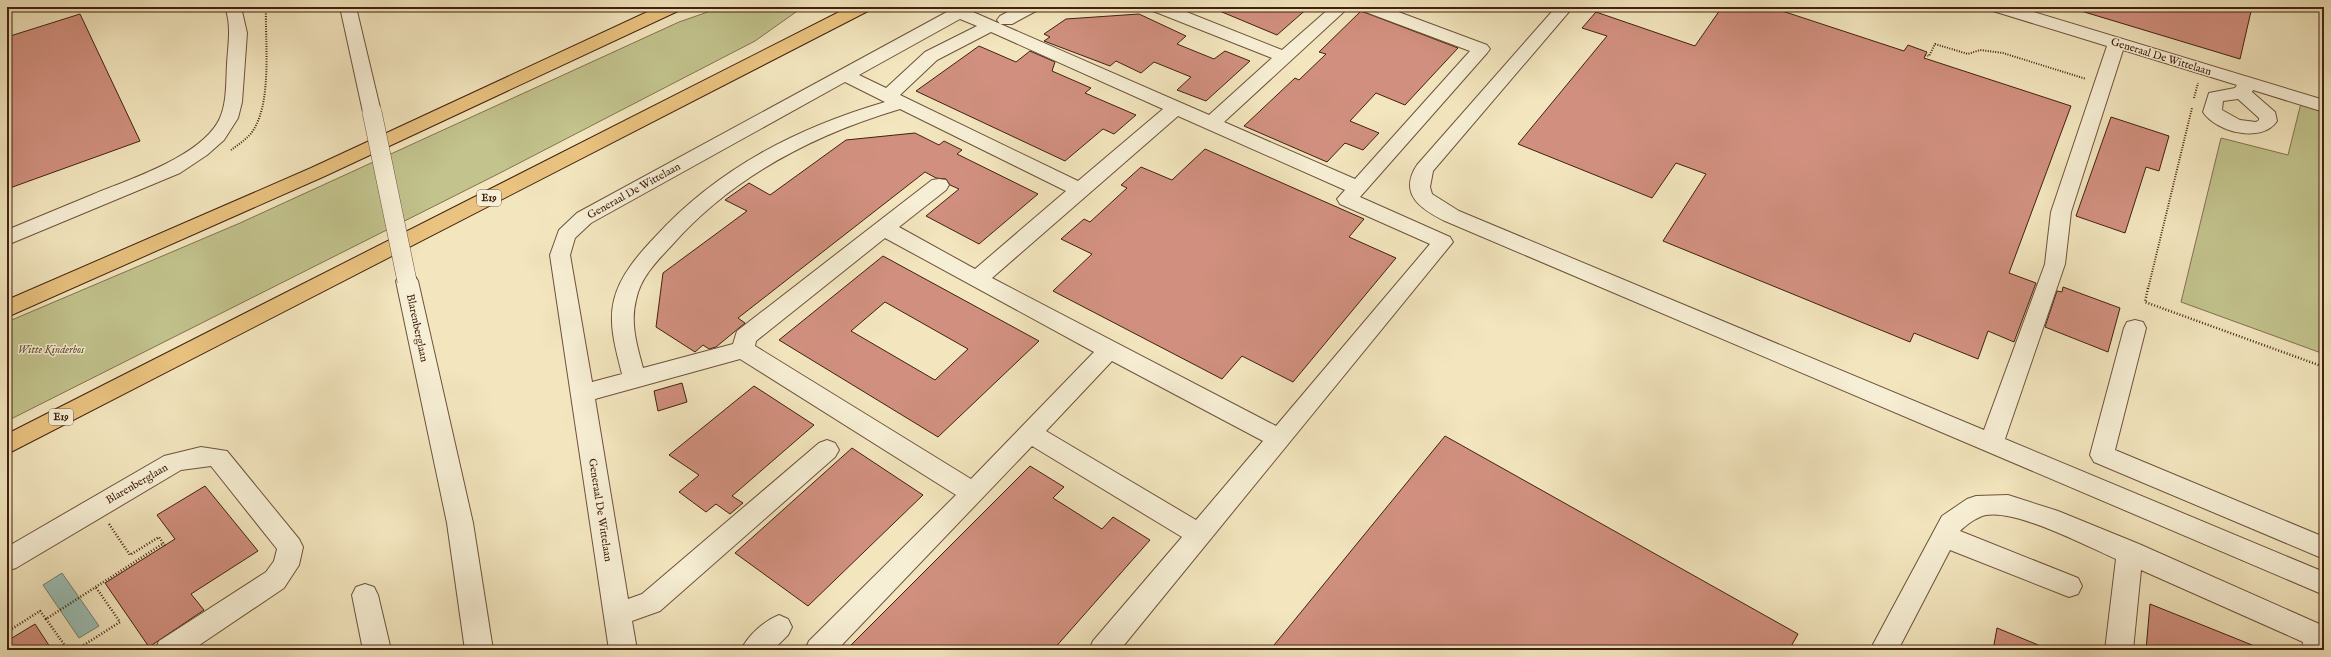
<svg xmlns="http://www.w3.org/2000/svg" width="2331" height="657" viewBox="0 0 2331 657" font-family="'IM FELL English',serif">
	<style>
		.green { fill: #c2c38d; stroke: #82724e }
		.water { fill: #9bbfb5; stroke: #778072 }
		.building { fill: #d1907f; stroke: #41210e; fill-rule: evenodd }
		.lines { fill: none; stroke-linecap: round; stroke-linejoin: round }
		.minor-casing { stroke: #6e523a; stroke-width: 2 }
		.highway-casing { stroke: #41210e; stroke-width: 2 }
		.path-far1 { stroke: #41210e; stroke-width: 2; stroke-dasharray: 1 1.5; stroke-linecap: butt }
		.path { stroke: #41210e; stroke-width: 2.5; stroke-dasharray: 1 2; stroke-linecap: butt }
		.minor { fill: #f7efd5; fill-rule: evenodd }
		.highway { fill: #eac380; fill-rule: evenodd }
		.minor-bridge-casing { stroke: #6e523a; stroke-width: 20; stroke-linecap: butt }
		.minor-bridge { stroke: #f7efd5; stroke-width: 19 }
		.labels { text-anchor: middle; dominant-baseline: central; stroke-width: 3; stroke-linejoin: round; paint-order: stroke }
		.shield { fill: #f7efd5; stroke: #785f4a; stroke-width: 1 }
		.shield-label { font-size: 10px; font-weight: bold; fill: #41210e }
		.street-label { font-size: 11px; fill: #41210e; stroke: #f7efd5 }
		.park-label { font-size: 11px; font-style: italic; fill: #614a2e; stroke: #f7efd5 }
	</style>
	<rect width="100%" height="100%" fill="#f3e6bf"/>
	<filter id="stains"><feTurbulence type="fractalNoise" baseFrequency=".005" numOctaves="4"/><feColorMatrix values="0 0 0 0 .2 0 0 0 0 .09 0 0 0 0 .02 0 0 0 .5 -.17"/></filter>
	<radialGradient id="worn" r=".72"><stop offset=".6" stop-color="#630" stop-opacity="0"/><stop offset="1" stop-color="#630" stop-opacity=".3"/></radialGradient>
	<path class="green" d="M722 7H803L755 41 500 173 7 421V322L240 223 679 22Z
		M2301 103 2324 111V354L2181 302 2221 138 2288 155Z"/>
	<path class="water" d="M62 573 99 626 79 638 43 585Z"/>
	<path class="building" d="M1210 7H1309L1277 35Z
		M1722 7H1770L1904 51 1908 45 1927 52 1924 58 2071 106 2009 273 2036 283 2014 342 1988 331 1978 359 1914 333 1910 342 1663 241 1706 174 1676 163 1652 198 1518 144 1607 36 1582 28 1596 12 1695 46Z
		M2082 7H2252L2240 59 2081 11Z
		M1361 11 1458 48 1405 105 1376 93 1350 121 1379 133 1363 150 1345 143 1327 162 1244 126 1295 78 1299 80 1326 54 1319 52Z
		M80 14 140 141 7 189V37Z
		M1139 14 1186 36 1177 44 1214 59 1225 51 1250 61 1206 101 1177 90 1191 77 1154 62 1141 73 1116 61 1110 66 1044 41 1050 37 1044 34 1066 19Z
		M979 46 1016 62 1030 51 1055 62 1052 71 1091 88 1085 93 1136 115 1114 134 1103 129 1065 161 916 91Z
		M2111 117 2169 136 2159 171 2146 167 2125 233 2076 216Z
		M915 133 939 145 944 141 962 150 957 154 1038 194 979 244 926 216 959 189 950 185 946 179 936 178 925 172 738 318 745 323 716 347 709 349 703 345 695 352 656 327 663 273 747 211 725 200 749 183 770 195 846 140Z
		M1205 149 1364 219 1349 237 1396 258 1293 382 1242 356 1222 379 1053 291 1092 254 1061 239 1084 219 1090 222 1127 188 1121 185 1141 167 1172 180Z
		M883 256 1039 341 938 437 779 340ZM885 302 968 349 935 380 851 331Z
		M2063 287 2120 308 2108 352 2045 327 2057 291 2062 292Z
		M682 383 687 402 658 411 654 391Z
		M754 386 814 425 732 496 743 503 730 514 716 504 706 512 679 492 699 475 669 455Z
		M1445 436 1798 634 1789 650H1270Z
		M852 448 923 495 808 606 735 553Z
		M1030 466 1064 487 1053 498 1102 529 1113 517 1150 540 1053 650H846Z
		M205 486 258 551 191 594 204 610 149 647 105 583 175 539 157 515Z
		M2150 604 2262 649V650H2146Z
		M35 624 52 650H7V641Z
		M1997 628 2048 649V650H1993Z"/>
	<g class="lines">
		<defs>
			<path id="minor" d="M225 7H241L247 33 242 102 238 118 224 140 207 155 180 173 7 245V230C36 218 65 206 94 194 130 179 203 156 220 118 227 102 226 82 227 64 228 45 232 26 225 7Z
				M340 7H356L381 112 379 116 372 118 365 116 363 112Z
				M956 7H977L973 12 1209 115 1272 58 1153 11 1151 7H1174L1282 50 1331 7H1349L1224 122 1355 179 1470 51 1363 11 1361 7H1385L1487 45 1490 49 1487 53 1360 197 1450 237 1453 242 1120 650H1089L1093 641 1182 537 1032 446 837 650H805L809 641 956 495 740 359 595 399 628 599 642 594 819 443 827 440 835 443 839 450 835 457 660 611 632 621 637 650H609L550 255 559 230 577 213ZM960 19 977 26 925 52 886 88 859 75ZM991 32 1163 109 1078 181 900 95 937 60ZM845 82 885 102C797 128 718 168 655 237 639 254 620 275 614 300 608 324 616 350 622 374L592 382 570 255 575 238 591 223ZM900 109 1066 191 975 269 899 227 946 190 949 185 946 180 939 179 932 180 737 331 733 344 643 368C637 346 630 323 636 300 640 278 657 261 672 245 733 176 813 135 900 109ZM1178 116 1345 190 1337 199 1340 204 1430 244 1276 426 992 278ZM885 238 1094 352 971 479 755 346 756 341ZM1112 361 1263 441 1196 520 1046 431Z
				M1017 7H1038L1036 11 1012 24H1000L997 20 1000 16Z
				M1556 7H1573L1433 171 1430 187 1432 194 1459 211 1984 430 2045 264 2051 212 2107 46 1993 11 1991 7H2017L2324 100V112L2253 90 2252 92 2275 112 2277 121C2262 144 2216 132 2203 112L2209 93 2235 88 2237 85 2123 50 2071 212 2065 264 2005 439 2324 572V595L1445 221C1421 209 1398 194 1417 165ZM2238 99 2259 118V120L2256 122 2240 120 2222 110 2223 101Z
				M407 274 415 276 418 281 473 523 493 650H465L447 523 396 281 399 276Z
				M2135 320 2143 322 2146 328 2115 450 2324 537V559L2094 462 2090 455 2124 328 2127 322Z
				M201 447 227 451 299 539 303 547 299 565 284 588 192 650H155L159 641 266 572 274 561 277 549 211 466 181 470 16 568 7 571V547L164 456Z
				M2008 495 2058 511 2139 544 2324 626V650H2302L2303 642 2141 570 2133 650H2105L2116 559C2088 547 2008 504 1980 517 1973 520 1965 526 1960 531L2078 578 2082 586 2078 594 2069 597 1950 550 1898 650H1870L1942 516 1967 499 1976 496Z
				M365 584 374 587 378 595 391 650H363L352 595 356 587Z
				M779 615 788 619 792 627 788 635 773 650H741C748 635 764 621 779 615Z"/>
			<path id="highway" d="M658 7H680L678 11 325 176 7 317V300L311 168Z
				M849 7H870L868 11 7 454V434Z"/>
		</defs>
		<use href="#minor" class="minor-casing"/>
		<use href="#highway" class="highway-casing"/>
		<path class="path-far1" d="M1925 55 1929 56 1935 44 1968 54 1980 50 2003 53 2086 79
			M2194 98 2198 83
			M231 150C239 144 249 138 254 129 272 99 265 42 266 7
			M2148 289 2192 108"/>
		<path class="path" d="M2148 288 2145 302 2324 367
			M109 524 130 555 159 537 165 546
			M46 619 68 650
			M7 632 40 611 46 619 164 543
			M76 650 120 622 95 586"/>
		<use href="#minor" class="minor"/>
		<use href="#highway" class="highway"/>
		<defs>
			<path id="minor-bridge" d="M372 112 407 281"/>
		</defs>
		<use href="#minor-bridge" class="minor-bridge-casing"/>
		<use href="#minor-bridge" class="minor-bridge"/>
	</g>
	<g class="labels">
		<g class="shield">
			<rect x="477" y="190" width="24" height="16" rx="3"/>
			<rect x="49" y="409" width="24" height="16" rx="3"/>
		</g>
		<g class="shield-label">
			<text x="489" y="198">E19</text>
			<text x="61" y="417">E19</text>
		</g>
		<g class="street-label">
			<text transform="translate(2161 57) rotate(17)">Generaal De Wittelaan</text>
			<text transform="translate(634 191) rotate(-29)">Generaal De Wittelaan</text>
			<text transform="translate(417 328) rotate(78)">Blarenberglaan</text>
			<text transform="translate(137 484) rotate(-30)">Blarenberglaan</text>
			<text transform="translate(600 510) rotate(81)">Generaal De Wittelaan</text>
		</g>
		<g class="park-label">
			<text x="51" y="350">Witte Kinderbos</text>
		</g>
	</g>
	<rect width="2331" height="657" fill="none" stroke="#f3e6bf" stroke-width="24"/>
	<rect x="8" y="8" width="2315" height="641" fill="none" stroke="#41210e" stroke-width="2"/>
	<rect x="12" y="12" width="2307" height="633" fill="none" stroke="#41210e"/>
	<rect width="100%" height="100%" filter="url(#stains)"/>
	<rect width="100%" height="100%" fill="url(#worn)"/>
</svg>
